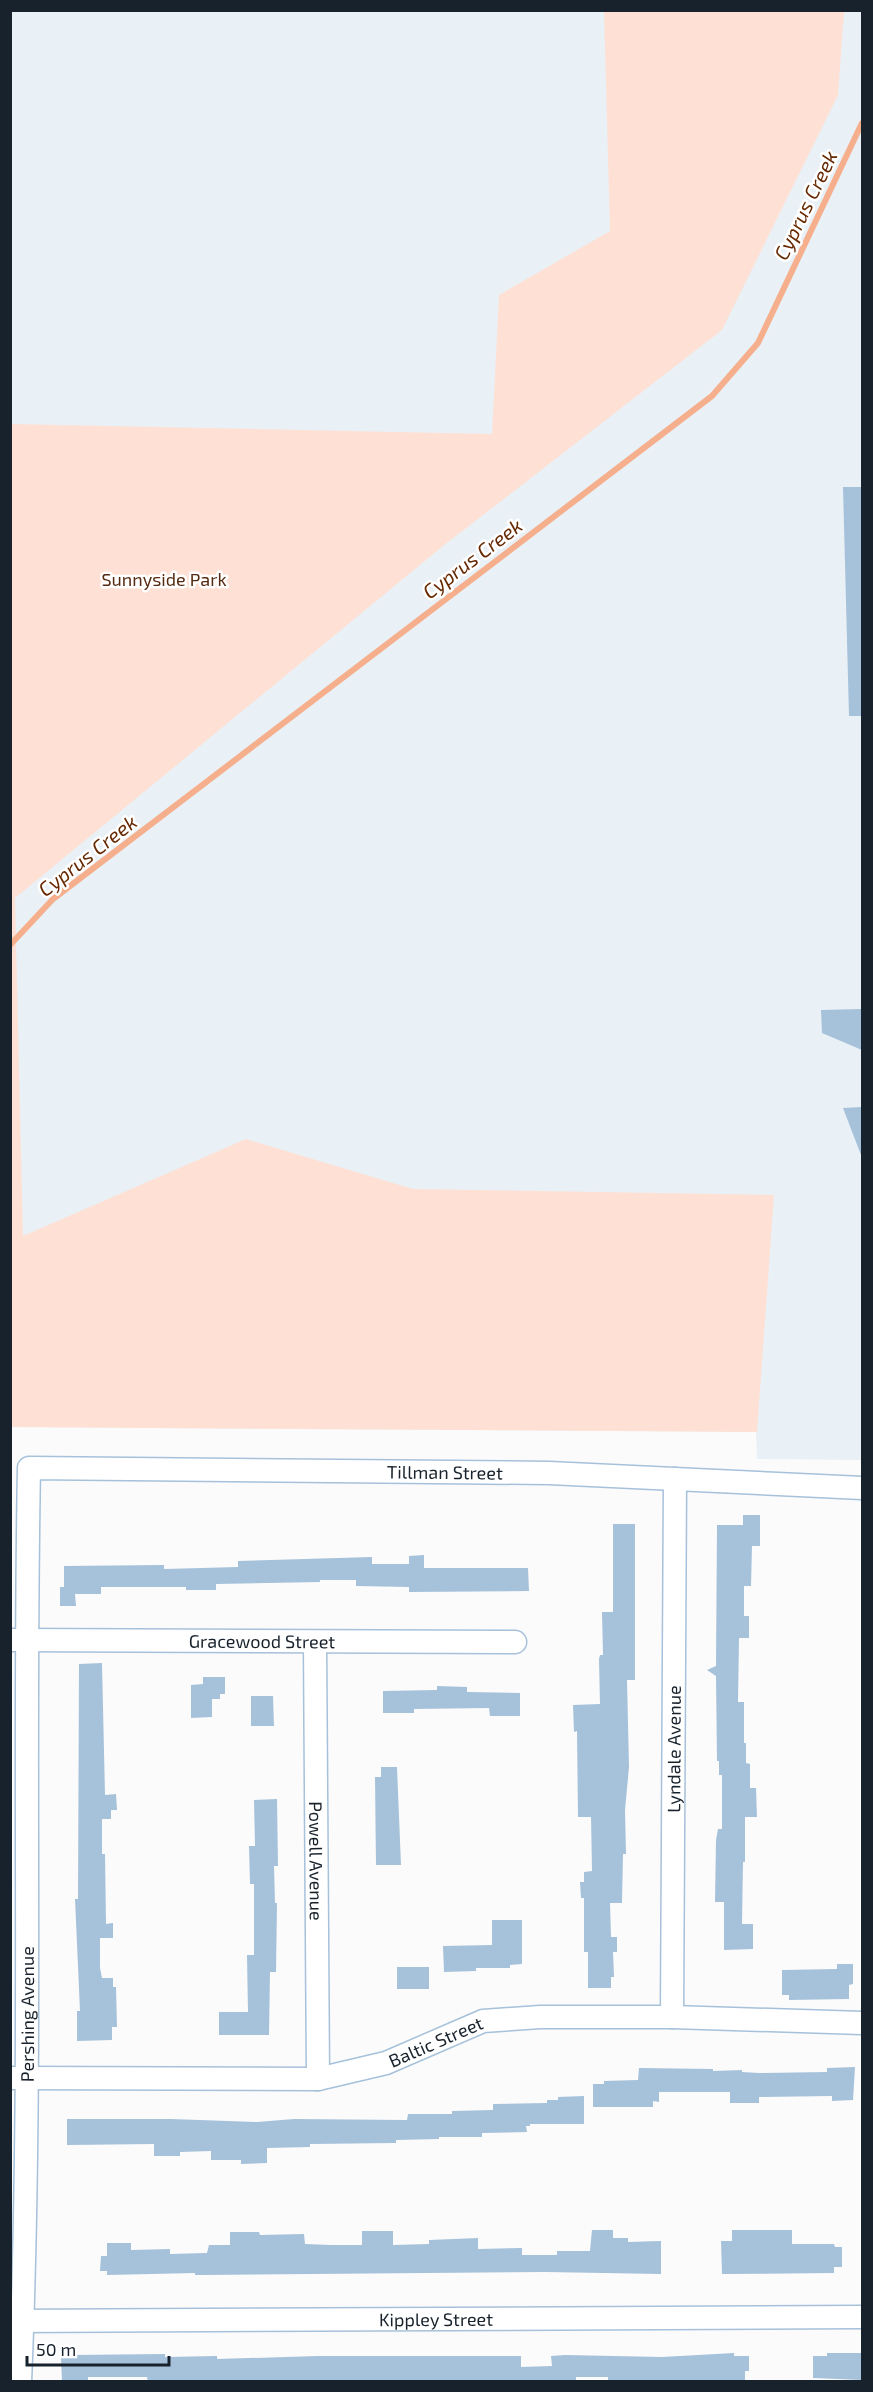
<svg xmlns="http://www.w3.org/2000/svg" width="873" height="2392" viewBox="0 0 873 2392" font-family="'Exo 2',sans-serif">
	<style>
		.built { fill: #e9f0f6 }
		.green { fill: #fee1d4 }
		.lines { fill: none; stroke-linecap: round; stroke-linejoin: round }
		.stream { stroke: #f6af8c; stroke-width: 6 }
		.building { fill: #a6c1da }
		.minor-casing { stroke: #a6c1da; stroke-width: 25 }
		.minor { stroke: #fff; stroke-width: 22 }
		.labels { text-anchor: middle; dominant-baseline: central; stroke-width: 5; stroke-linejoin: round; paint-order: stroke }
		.park-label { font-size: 18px; fill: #562a11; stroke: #fff }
		.street-label { font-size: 18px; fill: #18222c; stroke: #fff }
		.water-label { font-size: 20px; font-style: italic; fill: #662800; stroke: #fff }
	</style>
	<rect width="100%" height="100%" fill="#fbfbfb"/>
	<path class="built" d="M11 11H862V1460L757 1459 756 1432 11 1427Z"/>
	<path class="green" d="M604 11H844L838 95 722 330 443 546 15 898 23 1236 246 1139 413 1189 774 1195 757 1432 11 1427V424L492 434 499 295 610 231Z"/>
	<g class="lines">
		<path class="stream" d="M10 945 53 899 712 396 758 343 862 123"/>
	</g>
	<path class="building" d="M843 487H862V716H849Z
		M862 1009V1050L822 1033 821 1010Z
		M862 1107V1155H861L843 1108Z
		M743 1515H760V1546H752L751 1586H744V1616H749V1638H739L738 1702H744V1743H746V1763L750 1764V1788H756L757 1817H745V1862H743L742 1924H753V1949L724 1950V1902H715L716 1840 718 1829H722V1775H719V1761H717L716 1676 707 1670 716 1666 717 1525H743Z
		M613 1524H635V1680H627L629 1767 625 1810 626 1854H623L622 1903H610L611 1937H617V1952H613L614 1977H611V1988H588V1952H584V1898H581L580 1882H584V1872L592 1871 591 1817H578L577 1731 574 1732 573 1705 600 1704 599 1659 600 1655H603L602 1612H613Z
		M424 1555V1568H528L529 1591 409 1592V1587L356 1586V1580H320V1582L216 1584V1590H186V1587H101V1594H75L76 1606H60V1587H64V1566L164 1565V1569L238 1567V1561L372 1557V1564H409V1556Z
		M102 1663 105 1795 116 1794 117 1810H111V1819H102V1854H105L106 1924 113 1923V1938H100V1968L102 1978H113V1987H116L117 2027H112V2040L77 2041V2011H80L75 1899H78L79 1664Z
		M203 1677H225V1694H220V1699H212V1717L191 1718V1685L203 1684Z
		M437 1686 467 1687V1692L520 1693V1716H490L489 1708 414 1709V1713H383V1691L437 1690Z
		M251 1696H273L274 1726H251Z
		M381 1767H397L401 1865H376L375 1777H381Z
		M277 1799 278 1866H274L275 1903H277L276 1972H270L269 2035H219V2012H248L247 1955H254V1884H250L249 1846H255L254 1800Z
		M492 1920H522V1964L510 1965V1968H476V1971L444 1972 443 1946 492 1945Z
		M837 1964H853V1984L849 1985V1999L789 2000V1995H782V1970L837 1969Z
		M397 1967H429V1989H397Z
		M855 2067 853 2100 832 2101V2096L759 2097V2103H730V2092H659V2102L653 2101V2107H593V2084H604V2081L638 2080 639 2068 713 2069V2071L742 2070V2072L759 2073 827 2072V2068Z
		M584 2096V2124H530V2126H526L527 2132 482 2133V2137H439V2139L396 2140V2143L310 2144V2147L267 2148V2163L241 2164V2160H211V2151L180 2152V2156H154V2144L67 2145V2119H171L257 2122 294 2119 407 2120 408 2114H452V2111L493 2110V2104L547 2103V2100H558V2097Z
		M592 2230H613V2238H628V2242L661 2241V2274L546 2272 201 2275H195V2273L107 2275V2271H100L101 2256H107V2243H131V2250L170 2249V2254L207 2253 209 2245H230V2232H259L260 2235 304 2234 305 2244 331 2245H362V2231H393V2245L429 2244V2240L478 2238V2249L522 2248V2255H557V2251H590Z
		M732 2230H792V2244H834L835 2247H842V2267H834V2273L722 2274 721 2241H732Z
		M734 2353V2356H749V2371H745V2382H608V2377H576V2382H148L147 2377H88V2382H62L61 2357H72L73 2355 165 2354V2357L217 2356V2359L318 2356H521V2367L552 2366 551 2356 565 2355 662 2357Z
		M827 2353H862V2380L813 2378V2356H827Z"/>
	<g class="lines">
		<defs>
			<g id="minor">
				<path id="s1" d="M12 1640 515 1642"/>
				<path id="s2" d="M315 1642 318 2079"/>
				<path id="s3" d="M672 2017 675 1479"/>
				<path id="s4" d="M10 2078 318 2079 386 2063 483 2021 540 2017H672L862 2023"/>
				<path id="s5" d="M10 2321 862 2317"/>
				<path id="s6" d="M20 2382C33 2077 23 1773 29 1468L549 1473 862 1488"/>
			</g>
		</defs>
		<use href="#minor" class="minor-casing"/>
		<use href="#minor" class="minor"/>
	</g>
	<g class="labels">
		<g class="park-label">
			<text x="164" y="579">Sunnyside Park</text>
		</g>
		<g class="street-label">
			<text stroke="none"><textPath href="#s6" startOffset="1330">Tillman Street</textPath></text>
			<text stroke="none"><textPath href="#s1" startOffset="250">Gracewood Street</textPath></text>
			<text stroke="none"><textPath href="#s3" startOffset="268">Lyndale Avenue</textPath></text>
			<text stroke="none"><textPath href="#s2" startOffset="219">Powell Avenue</textPath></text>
			<text stroke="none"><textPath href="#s6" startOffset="368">Pershing Avenue</textPath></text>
			<text stroke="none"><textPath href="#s4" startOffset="432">Baltic Street</textPath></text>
			<text stroke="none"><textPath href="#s5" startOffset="426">Kippley Street</textPath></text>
		</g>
		<g class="water-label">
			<text transform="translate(805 205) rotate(-64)">Cyprus Creek</text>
			<text transform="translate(472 558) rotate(-37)">Cyprus Creek</text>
			<text transform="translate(87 855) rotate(-38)">Cyprus Creek</text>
		</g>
	</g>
	<rect width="873" height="2392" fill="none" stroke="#18222c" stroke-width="24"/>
	<path d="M27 2356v9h142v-9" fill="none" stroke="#18222c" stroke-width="3"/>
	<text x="36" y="2356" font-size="18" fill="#18222c" stroke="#ffffff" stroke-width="4.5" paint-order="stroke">50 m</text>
</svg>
